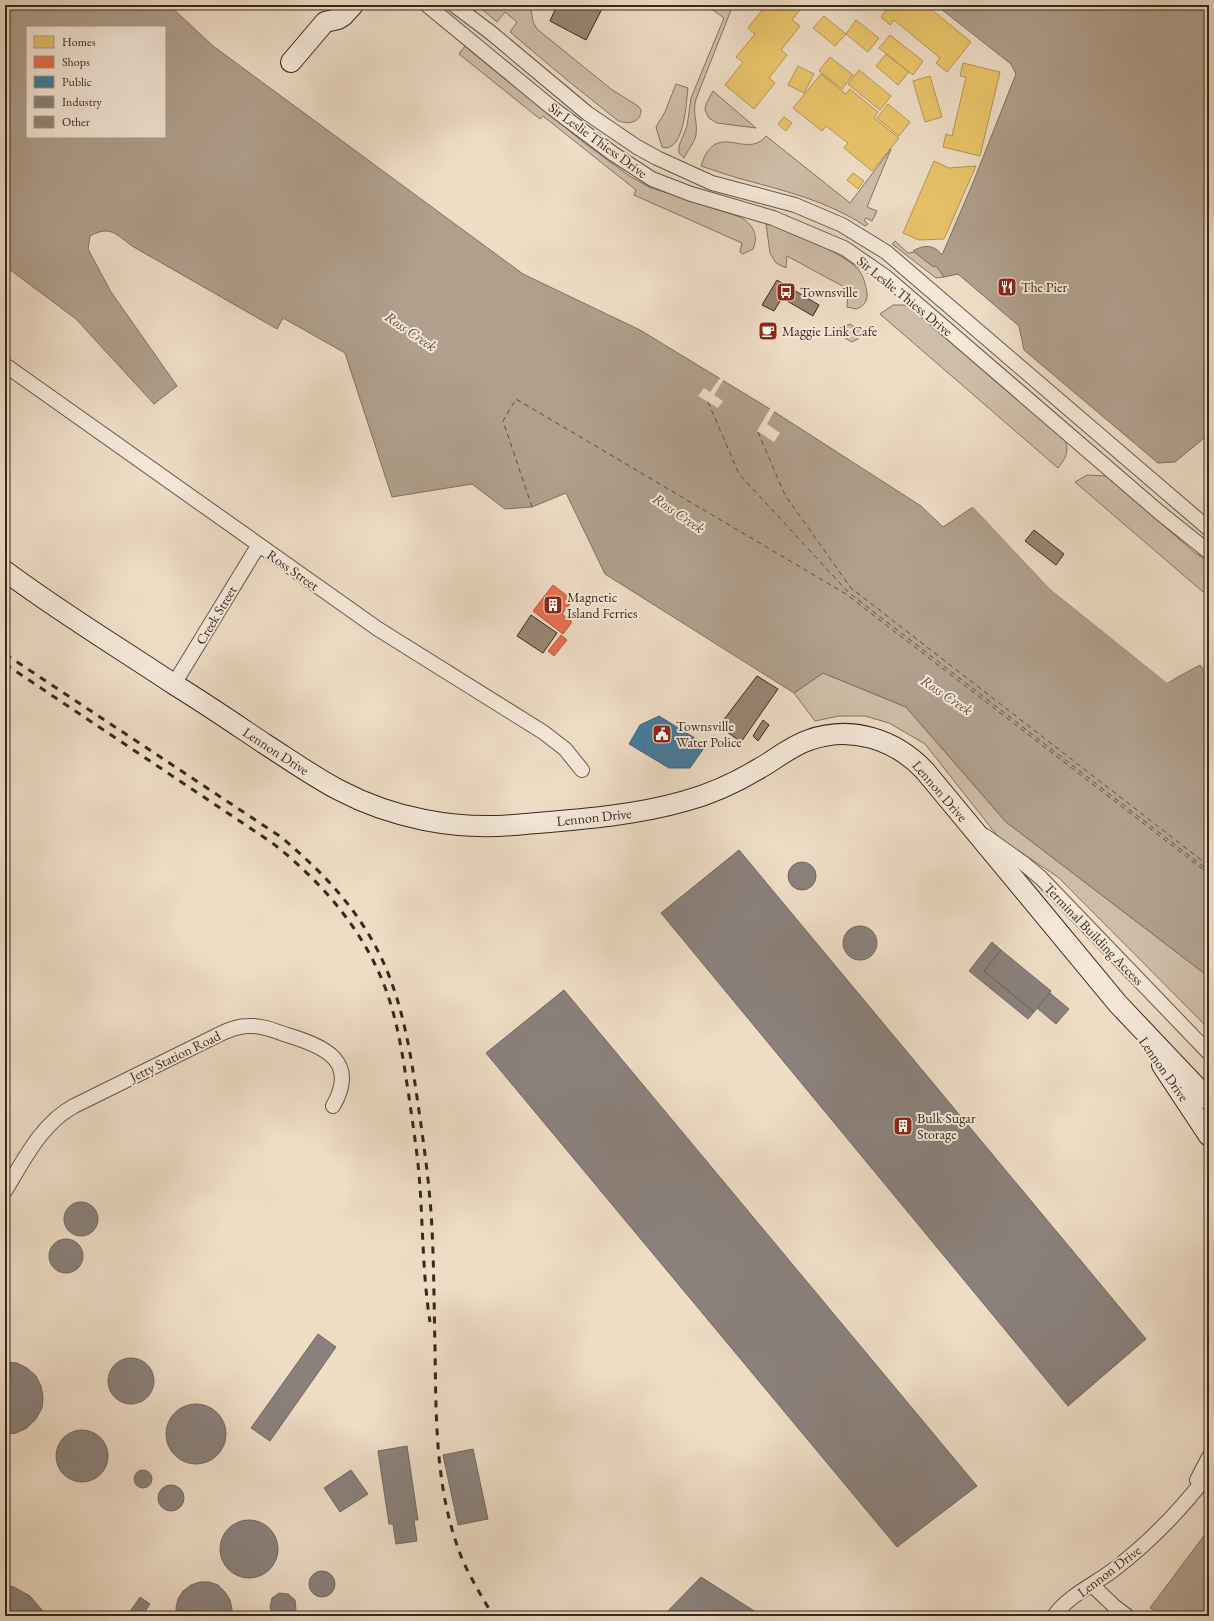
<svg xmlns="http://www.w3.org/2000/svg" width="1214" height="1621" viewBox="0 0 1214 1621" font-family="'EB Garamond',serif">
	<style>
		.green { fill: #cfbda8; stroke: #847262 }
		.water { fill: #b09f8c; stroke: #806f60; fill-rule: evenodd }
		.pier { fill: #eedcc5 }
		.homes { fill: #e9c46a; stroke: #b49553 }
		.shops { fill: #e76f51; stroke: #b25a41 }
		.public { fill: #457b9d; stroke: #416277 }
		.industry { fill: #8a817c; stroke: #716660 }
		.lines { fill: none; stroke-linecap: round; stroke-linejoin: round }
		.ferry { stroke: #5c4c3e; stroke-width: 1; stroke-dasharray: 5 4; stroke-linecap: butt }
		.building { fill: #978674; stroke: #38281d }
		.street-casing { stroke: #665547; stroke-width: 16 }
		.secondary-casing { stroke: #38281d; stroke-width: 22 }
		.street { stroke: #f4e8d9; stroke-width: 14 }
		.secondary { stroke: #f4e8d9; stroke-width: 20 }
		.rail { stroke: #38281d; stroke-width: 3; stroke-dasharray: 7 7; stroke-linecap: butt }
		.labels { text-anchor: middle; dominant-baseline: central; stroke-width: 4; stroke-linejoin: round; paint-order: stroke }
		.street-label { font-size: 14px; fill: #38281d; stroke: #f4e8d9 }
		.poi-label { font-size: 14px; fill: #38281d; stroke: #f4e8d9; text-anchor: start }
		.water-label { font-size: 15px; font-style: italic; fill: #5c4c3e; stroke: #f4e8d9 }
	</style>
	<rect width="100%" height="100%" fill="#eedcc5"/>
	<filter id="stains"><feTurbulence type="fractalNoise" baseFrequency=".005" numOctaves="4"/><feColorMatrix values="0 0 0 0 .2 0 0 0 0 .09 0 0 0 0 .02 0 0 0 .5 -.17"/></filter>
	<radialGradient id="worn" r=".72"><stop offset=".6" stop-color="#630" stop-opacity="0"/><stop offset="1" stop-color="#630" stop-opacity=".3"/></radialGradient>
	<path class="green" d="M477 5H524L531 9 533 22 537 29 611 89 638 106 641 110C641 124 626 125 617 120L567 80 510 32 517 22 505 12 497 22Z
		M706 5H733L696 99C692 113 698 122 696 135 694 143 688 150 684 158L679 153V146L687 126 691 98 724 18Z
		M465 46 583 142 628 175 649 187 740 217C753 224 759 235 753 249L743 254 740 252 742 243 634 195 636 190 543 116 540 119 459 54Z
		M676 84 688 88C686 103 685 146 666 148L662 147 656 127 665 112Z
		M713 91 756 128 717 123 709 118 705 110 706 104Z
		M766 136 850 203 891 149 867 207 877 211 872 221 866 218 864 220 868 224 865 226C829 202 786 191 745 180 730 176 716 171 701 166 716 118 746 161 766 136Z
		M766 224C782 224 846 256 857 268 863 274 866 285 867 293 868 301 863 307 856 309L847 307 848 289 787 256 786 268 776 263 770 253Z
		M895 241 908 253 915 252 932 266H937L944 277 936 278 892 244Z
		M893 305H903L912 307 1064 438C1070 450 1066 458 1058 468L880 314Z
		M850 324 863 332 858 339 852 342 833 331Z
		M1087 475 1105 476 1112 480 1195 553 1209 561V597L1075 482Z
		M823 673 906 707 1006 822 1209 977V1029L1058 877 999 838 925 744 889 723 865 716H839L815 721 794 693Z"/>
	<path class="water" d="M5 5H169L213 46 523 274 640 330 770 409 921 506 943 527 973 507 1050 589 1167 683 1200 665 1209 676V977L1006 822 906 707 823 673 794 693 605 574 566 493 532 507 505 509 472 484 392 497 345 353 283 318 277 329 132 246C116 234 110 225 90 236L88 249 111 292 177 386 154 404 76 319 5 266ZM27 27H165V137H27Z
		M936 5H1209V434L1175 462 1158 463 1024 350 1019 326 958 274 944 277 937 267 932 266 913 251C924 244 935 245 942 255L972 185 1016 74 1011 64Z
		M1209 1529V1616H1166L1150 1608Z"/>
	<path class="pier" d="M721 377 724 379 714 395 723 401 718 408 698 396 704 388 710 392Z
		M771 407 775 410 767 424 780 433 774 442 757 431Z
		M973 505 1051 587 1167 680 1174 677 1175 678 1167 683 1050 589 973 507 971 508 970 507Z"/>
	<path class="homes" d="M766 5H804L792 20 800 26 781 50 787 55 769 78 775 83 754 109 725 85 743 62 736 57 755 34 748 28Z
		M890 5H926L971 42 947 72 936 63 940 58 894 20 890 25 881 17Z
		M824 16 846 34 835 46 813 28Z
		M856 20 879 38 868 52 846 34Z
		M890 35 923 61 913 75 879 48Z
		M886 54 909 72 898 85 876 66Z
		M830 57 853 75 842 89 819 71Z
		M963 63 1000 72 980 156 943 147 946 134 952 136 966 77 960 76Z
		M798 66 814 74 804 93 788 85Z
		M859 70 891 96 880 110 848 84Z
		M821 74 846 94 850 89 878 112 874 118 899 138 872 171 844 148 848 143 826 126 822 131 793 108Z
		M930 76 942 117 925 122 913 81Z
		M888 104 910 122 899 136 877 118Z
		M784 117 792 123 786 131 778 124Z
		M934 161 949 168 976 166 944 239 919 240 903 233Z
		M853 173 864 181 858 189 847 180Z"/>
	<path class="shops" d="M553 585 573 600 562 614 572 622 563 634 533 611Z
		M561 635 567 640 554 656 548 651Z"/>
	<path class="public" d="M659 716 706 745 690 768H669L629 744 640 725Z"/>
	<path class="industry" d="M739 850 1146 1339 1068 1406 661 913Z
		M788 876a14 14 0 1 1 28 0a14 14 0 1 1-28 0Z
		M843 943a17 17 0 1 1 34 0a17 17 0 1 1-34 0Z
		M992 942 1001 950 984 971 1034 1012 1028 1019 969 971Z
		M1001 950 1051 991 1034 1012 984 971Z
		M564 990 977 1486 897 1547 486 1053Z
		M1050 993 1069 1009 1056 1024 1037 1008Z
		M64 1219a17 17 0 1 1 34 0a17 17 0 1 1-34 0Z
		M49 1256a17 17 0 1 1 34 0a17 17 0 1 1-34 0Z
		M318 1334 336 1347 270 1441 251 1428Z
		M108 1381a23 23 0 1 1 46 0a23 23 0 1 1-46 0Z
		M5 1362 17 1363 27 1368 36 1376 41 1386 43 1397 42 1408 36 1419 27 1428 16 1433 5 1434Z
		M166 1434a30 30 0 1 1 60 0a30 30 0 1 1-60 0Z
		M56 1456a26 26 0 1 1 52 0a26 26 0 1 1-52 0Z
		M407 1446 418 1520H414L417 1541 396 1544 393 1524H389L378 1451Z
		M473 1449 488 1519 458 1525 443 1455Z
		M351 1470 368 1494 340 1512 324 1488Z
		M134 1479a9 9 0 1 1 18 0a9 9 0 1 1-18 0Z
		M158 1498a13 13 0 1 1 26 0a13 13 0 1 1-26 0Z
		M220 1549a29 29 0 1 1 58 0a29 29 0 1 1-58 0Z
		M309 1584a13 13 0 1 1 26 0a13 13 0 1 1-26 0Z
		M701 1577 762 1616H663Z
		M200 1582H209L218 1585 225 1592 230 1600 232 1609 231 1616H177L176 1608 178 1599 183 1591 191 1585Z
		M5 1585 14 1587 30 1596 42 1610 44 1616H5Z
		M279 1593 288 1594 295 1600 296 1609 292 1616H274L271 1611 270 1607 272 1598Z
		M140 1597 150 1604 142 1616H127Z"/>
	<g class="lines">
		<path class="ferry" d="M708 402 739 474 848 592 1209 871
			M758 432 785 495 851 588 1209 866
			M532 507 503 421 516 399 846 594 1209 874"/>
	</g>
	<path class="building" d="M228 5H275L277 9Z
		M548 5H604L586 40 550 21 555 10 547 6Z
		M777 280 819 305 813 316 782 298 774 311 762 305Z
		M1034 530 1064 554 1056 565 1025 541Z
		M531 615 557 633 543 653 517 636Z
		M757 676 778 689 741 742 719 726Z
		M763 720 769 725 758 741 753 736Z"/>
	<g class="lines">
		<defs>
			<path id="street" d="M427 5 551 107 612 153 652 179 691 194 773 218 844 248 886 277 1159 512 1209 552
				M454 5 490 32 587 113 637 147 657 158 712 183 795 205 842 225 886 252 1209 529
				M5 365 378 629 543 732 565 749 582 770
				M174 684 258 546
				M985 836 1023 863 1041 878 1209 1053
				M5 1191C24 1160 41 1124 74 1106L214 1037C224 1032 236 1026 248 1026 262 1025 275 1031 287 1035 324 1046 359 1061 333 1106
				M1197 1480 1209 1457
				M1092 1585 1115 1607 1127 1616
				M1054 1616C1068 1596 1093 1585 1112 1571 1149 1543 1181 1510 1209 1473"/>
			<path id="secondary" d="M291 62 325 22 338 19 343 16 353 5
				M5 571C60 612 118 647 175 685 206 704 235 724 265 744 290 760 314 777 339 790 392 818 454 830 513 825 570 820 629 817 685 801 711 794 737 782 760 768 776 759 791 746 809 740 851 725 895 739 925 771L1118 1004 1209 1100
				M1162 1065 1209 1136"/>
		</defs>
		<use href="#street" class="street-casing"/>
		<use href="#secondary" class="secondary-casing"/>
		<use href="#street" class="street"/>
		<use href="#secondary" class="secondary"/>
		<path class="rail" d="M5 654 281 837C314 865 343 893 366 930 400 984 409 1042 418 1104 424 1146 430 1187 432 1229 434 1268 434 1307 435 1346 436 1413 435 1482 457 1545 465 1570 480 1593 493 1616
			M5 664 271 842C324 883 371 938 391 1005 400 1035 404 1065 409 1097 413 1126 418 1156 420 1187 423 1232 423 1277 430 1322"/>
	</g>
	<defs>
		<symbol id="restaurant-square" viewBox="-11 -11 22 22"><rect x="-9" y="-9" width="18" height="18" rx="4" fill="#8f2418" stroke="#f4e8d9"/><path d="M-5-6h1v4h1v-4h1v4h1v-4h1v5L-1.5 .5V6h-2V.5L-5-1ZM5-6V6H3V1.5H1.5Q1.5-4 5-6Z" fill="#fff"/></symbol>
		<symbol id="bus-square" viewBox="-11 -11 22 22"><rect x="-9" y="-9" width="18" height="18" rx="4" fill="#8f2418" stroke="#f4e8d9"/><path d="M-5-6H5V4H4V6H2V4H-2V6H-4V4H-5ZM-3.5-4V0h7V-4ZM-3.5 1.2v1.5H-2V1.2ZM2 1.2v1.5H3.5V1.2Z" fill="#fff"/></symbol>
		<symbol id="cafe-square" viewBox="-11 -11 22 22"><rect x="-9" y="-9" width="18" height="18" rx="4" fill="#8f2418" stroke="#f4e8d9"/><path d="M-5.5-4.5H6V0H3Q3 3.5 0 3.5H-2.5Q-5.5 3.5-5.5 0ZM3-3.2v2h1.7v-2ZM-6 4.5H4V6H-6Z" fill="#fff"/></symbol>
		<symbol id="building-square" viewBox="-11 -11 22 22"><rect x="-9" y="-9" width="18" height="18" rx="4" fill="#8f2418" stroke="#f4e8d9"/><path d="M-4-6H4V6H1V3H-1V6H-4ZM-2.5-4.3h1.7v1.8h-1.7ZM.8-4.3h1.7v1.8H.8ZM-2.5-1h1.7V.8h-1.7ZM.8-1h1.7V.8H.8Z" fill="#fff"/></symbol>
		<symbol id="civic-square" viewBox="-11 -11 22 22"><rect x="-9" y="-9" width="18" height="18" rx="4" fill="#8f2418" stroke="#f4e8d9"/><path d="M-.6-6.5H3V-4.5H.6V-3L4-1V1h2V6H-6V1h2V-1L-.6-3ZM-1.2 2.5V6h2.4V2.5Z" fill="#fff"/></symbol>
	</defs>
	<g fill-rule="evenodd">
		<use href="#restaurant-square" x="996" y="276" width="22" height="22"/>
		<use href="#bus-square" x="775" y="281" width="22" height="22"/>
		<use href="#cafe-square" x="757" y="320" width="22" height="22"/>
		<use href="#building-square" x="542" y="594" width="22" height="22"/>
		<use href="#civic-square" x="651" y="723" width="22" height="22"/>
		<use href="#building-square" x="892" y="1115" width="22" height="22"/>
	</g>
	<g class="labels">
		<g class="street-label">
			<text transform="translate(598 140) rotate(36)">Sir Leslie Thiess Drive</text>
			<text transform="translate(905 296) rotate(39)">Sir Leslie Thiess Drive</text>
			<text transform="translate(293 570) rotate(35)">Ross Street</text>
			<text transform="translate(216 615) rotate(-59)">Creek Street</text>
			<text transform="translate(276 751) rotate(33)">Lennon Drive</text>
			<text transform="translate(940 791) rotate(49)">Lennon Drive</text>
			<text transform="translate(594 817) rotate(-6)">Lennon Drive</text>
			<text transform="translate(1094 934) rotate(46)">Terminal Building Access</text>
			<text transform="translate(175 1056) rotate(-26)">Jetty Station Road</text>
			<text transform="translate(1164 1069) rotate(55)">Lennon Drive</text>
			<text transform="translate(1109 1571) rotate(-37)">Lennon Drive</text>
		</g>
		<g class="poi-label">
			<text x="1021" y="287">The Pier</text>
			<text x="800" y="292">Townsville</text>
			<text x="782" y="331">Maggie Link Cafe</text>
			<text x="567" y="597">Magnetic<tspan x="567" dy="16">Island Ferries</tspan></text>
			<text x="676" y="726">Townsville<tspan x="676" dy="16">Water Police</tspan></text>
			<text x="917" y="1118">Bulk Sugar<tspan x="917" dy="16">Storage</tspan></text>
		</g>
		<g class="water-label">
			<text transform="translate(411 331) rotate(34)">Ross Creek</text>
			<text transform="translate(679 513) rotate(34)">Ross Creek</text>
			<text transform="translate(947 695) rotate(34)">Ross Creek</text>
		</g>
	</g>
	<rect width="1214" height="1621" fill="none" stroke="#eedcc5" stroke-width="20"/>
	<rect x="6" y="6" width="1202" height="1609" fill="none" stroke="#38281d" stroke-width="2"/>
	<rect x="10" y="10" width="1194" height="1601" fill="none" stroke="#38281d"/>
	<rect x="26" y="26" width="140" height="112" fill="#f4e8d9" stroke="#a99b8e"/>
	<rect x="34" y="36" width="20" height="12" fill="#e9c46a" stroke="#a99b8e"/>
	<text x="62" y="46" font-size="12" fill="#38281d">Homes</text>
	<rect x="34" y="56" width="20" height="12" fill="#e76f51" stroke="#a99b8e"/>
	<text x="62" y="66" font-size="12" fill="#38281d">Shops</text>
	<rect x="34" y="76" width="20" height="12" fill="#457b9d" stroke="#a99b8e"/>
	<text x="62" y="86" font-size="12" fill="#38281d">Public</text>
	<rect x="34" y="96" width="20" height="12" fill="#8a817c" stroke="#a99b8e"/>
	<text x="62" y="106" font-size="12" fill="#38281d">Industry</text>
	<rect x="34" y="116" width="20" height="12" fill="#978674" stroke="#a99b8e"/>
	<text x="62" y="126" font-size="12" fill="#38281d">Other</text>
	<rect width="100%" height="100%" filter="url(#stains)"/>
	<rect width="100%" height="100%" fill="url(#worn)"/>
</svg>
